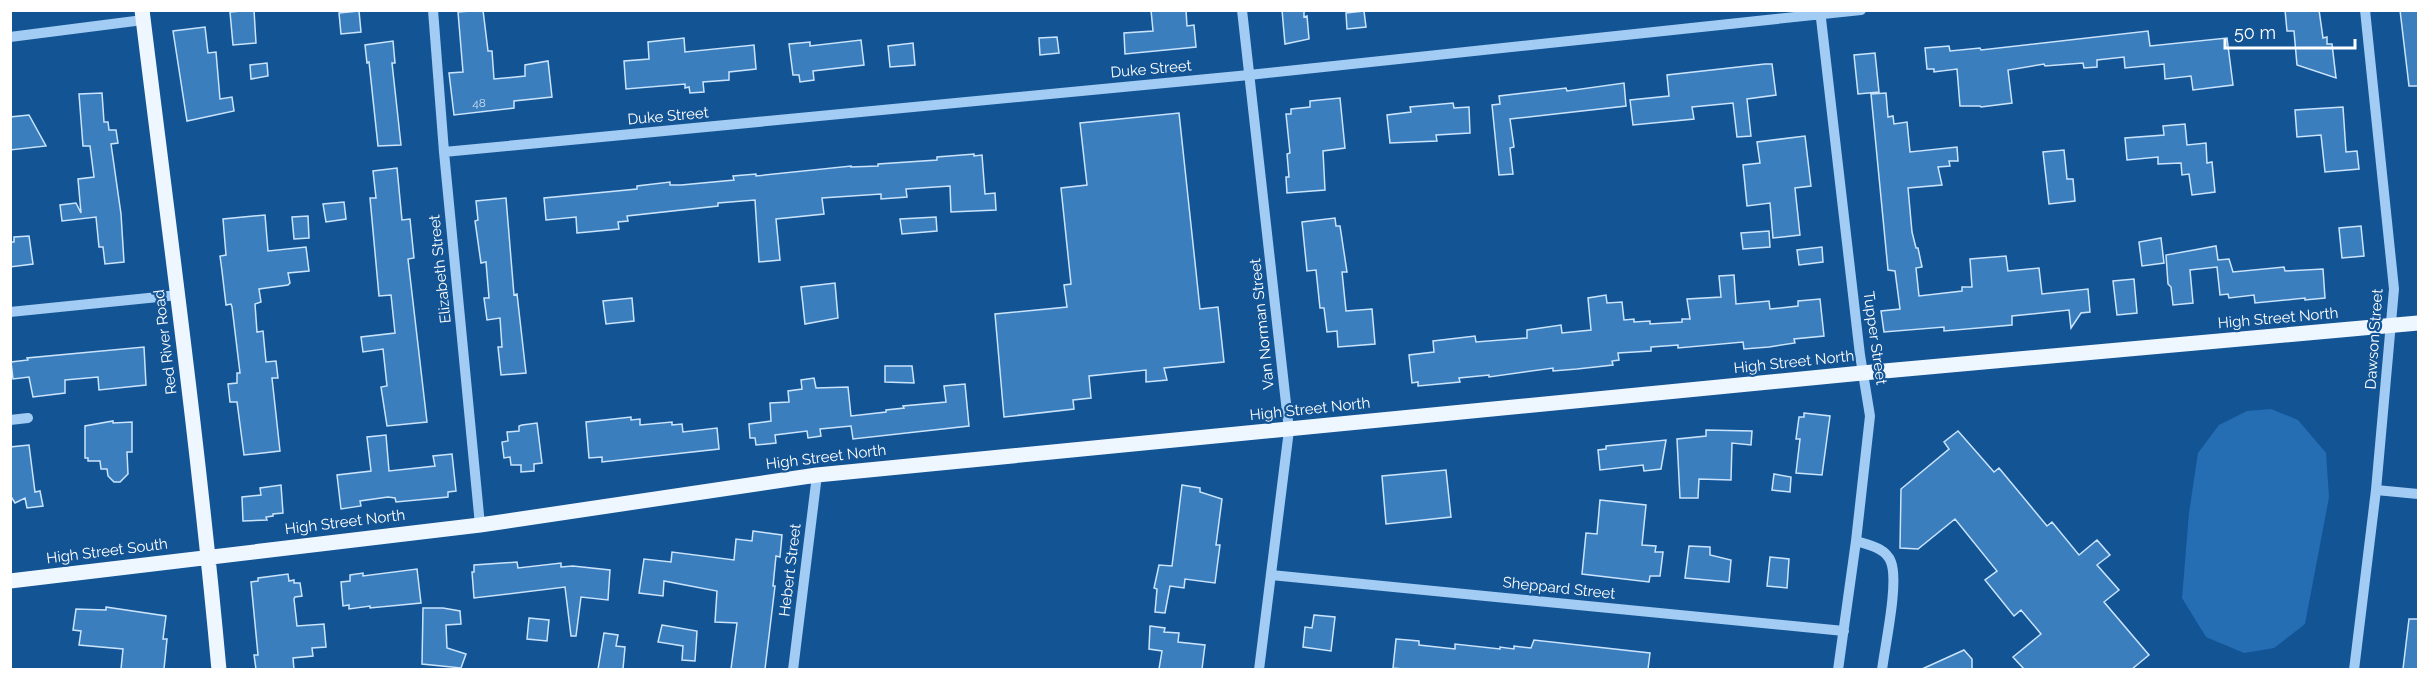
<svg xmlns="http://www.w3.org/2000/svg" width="2429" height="680" viewBox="0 0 2429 680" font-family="Raleway,sans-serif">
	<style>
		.green { fill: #256eb4 }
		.building { fill: #3b7ebd; stroke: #cae4fd; stroke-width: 1.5 }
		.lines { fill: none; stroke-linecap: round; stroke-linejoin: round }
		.minor { stroke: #a2ccf3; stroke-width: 10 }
		.major { stroke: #eef6ff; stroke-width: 15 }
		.labels { text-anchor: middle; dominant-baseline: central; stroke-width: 4.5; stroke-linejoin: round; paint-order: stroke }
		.number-label { font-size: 12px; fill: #cedfee }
		.street-label { font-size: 15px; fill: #fff; stroke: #135495 }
	</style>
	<rect width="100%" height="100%" fill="#135495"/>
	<path class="green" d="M2271 409 2298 420 2326 453 2329 497 2305 624 2274 648 2244 653 2206 637 2182 598 2189 513 2198 453 2219 425 2247 411Z"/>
	<path class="building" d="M254 10 256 43 233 45 230 12Z
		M483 10 488 51H492L494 79 525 76V65L548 61 552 97 514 101V108L454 115 449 73 463 72 458 12Z
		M1151 10H1186L1187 26 1194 25 1196 47 1125 54 1124 33 1153 31Z
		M1282 10H1304V17L1307 16 1309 39 1285 44Z
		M2285 10H2319L2323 38 2327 37V44H2332L2336 78 2297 65 2294 31H2287Z
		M2400 10H2418V86H2409Z
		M359 11 361 32 341 34 339 13Z
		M1364 11 1366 27 1347 29 1346 13Z
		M205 27 208 53 216 52 220 99 232 97 234 111 187 121 173 31Z
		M2148 31 2150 46 2227 38 2233 85 2193 90 2191 76 2165 79 2164 64 2125 68 2124 57 2097 60V67L2084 68 2083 63 2045 66 2044 64 2008 70 2012 103 1981 107 1980 106H1960L1957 69 1934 72V69H1927L1925 48 1949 46 1950 51 1980 48 1981 50Z
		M1057 37 1059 53 1040 55 1039 38Z
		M684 38 685 52 754 45 756 69 729 72V80L703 82 704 92 690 93 689 87 685 88V84L626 89 624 61 649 59 648 42Z
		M861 40 864 65 813 71 814 80 800 82 799 75H793L789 44 810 42V46Z
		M393 41 395 63H392L401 145 378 146 369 62 367 63 365 45Z
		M913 43 915 65 890 67 888 46Z
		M1875 53 1879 92 1858 94 1854 55Z
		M267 63 268 76 251 79 250 65Z
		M1765 64H1772L1776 95 1747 99 1751 136 1737 137 1733 103 1692 107 1694 119 1633 125 1630 100 1669 96 1667 75Z
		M1624 83 1626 106 1510 119 1514 147 1510 148 1513 174 1499 175 1492 105 1500 104 1499 96 1566 88 1567 91Z
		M102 93 104 122H108L109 130H116L118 143 111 144 121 214 124 262 105 264 103 247H99L96 217 62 221 60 205 76 203 81 213 78 179 94 177 90 146H83L79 94Z
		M1886 93 1888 117 1893 116 1894 124 1907 122 1910 152 1957 147 1958 161H1949L1950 166 1938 167 1942 185 1908 188 1912 232 1916 248H1918L1922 267 1916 268 1919 296 1962 291V287H1972L1970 259 2006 256 2008 271 2039 268 2042 294 2088 289 2090 312 2081 313 2071 328 2069 310 2012 316V325L1944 331V327L1884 332 1881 311 1900 309 1895 271 1888 270 1871 94Z
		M1340 98 1345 148 1323 151 1325 190 1287 193 1286 177H1289L1287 154 1290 153 1286 114H1291V109L1310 107V101Z
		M1453 103 1454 108 1469 107 1470 133 1436 135 1437 141 1390 143 1387 115 1411 112 1410 107Z
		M2343 107 2346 152 2357 151 2359 169 2325 172 2321 135 2297 137 2295 110Z
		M1179 113 1200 309 1218 307 1224 362 1164 368 1167 380 1146 382V370L1089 376 1091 398 1073 400 1074 409 1004 417 995 314 1067 307 1064 285 1071 284 1061 188 1087 185 1080 123Z
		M29 115 46 146 10 150V117Z
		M2185 124 2187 145 2206 143 2207 163 2212 162 2215 192 2192 195 2189 174 2182 175 2181 163 2158 164V157L2127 160 2125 138 2164 135 2163 126Z
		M1805 136 1811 186 1795 188 1800 235 1773 238 1770 203 1747 206 1743 165 1760 163 1757 142Z
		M2064 150 2067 179H2073L2075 201 2049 204 2043 152Z
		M974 154V156L982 155 985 194 995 193 996 210 951 212 950 186 906 189 907 197 881 199V194L822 198 824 214 776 219 780 260 759 262 755 200 718 203V206L627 216 628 221 618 222 619 229 588 232 577 233 576 217 546 220 544 198 637 189V186L670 182V185H681L734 180 733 176 756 174V176L851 166V167L878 166V164L937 160V157Z
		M397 168 402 220 410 219 414 258 408 259 427 422 387 426 381 387 387 386 383 349 363 352 361 337 395 333 391 295 379 296 370 198H376L373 171Z
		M506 198 514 295 517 294 526 373 501 375 498 347H502L500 318 487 320 484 298H489L486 262 481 263 475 221 478 220 476 201Z
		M344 202 346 219 326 222 323 204Z
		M265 215 268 251 306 247 309 271 288 273 290 283 288 285 259 289 261 302 255 304 257 332 263 331 266 362 276 361 278 378H272L280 451 244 455 237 402H230L228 384 237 383V373H240L232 307 231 304 226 305 222 271 220 256 226 255 223 219Z
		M308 216 309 238 294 239 292 217Z
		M936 217 937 231 902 234 900 219Z
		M1335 218 1336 226H1340L1347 272H1342L1346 311 1372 309 1375 344 1338 347 1337 331 1327 332 1324 308H1320L1316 270 1307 271 1302 222Z
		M2361 226 2364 256 2342 258 2339 228Z
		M1769 231 1770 247 1743 249 1741 233Z
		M29 236 33 264 10 267V242H14V237Z
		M2161 238 2164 263 2142 266 2139 242Z
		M2216 246 2218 260 2229 259 2233 272 2284 267 2285 271 2323 269 2325 298 2305 300V298L2255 303 2254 295 2229 298 2228 294 2220 295 2217 267 2190 270 2193 303 2173 305 2171 287 2168 284 2166 255Z
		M1822 247 1823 262 1799 265 1797 250Z
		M1734 275 1736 304 1769 301 1770 309 1798 306V301L1820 299 1824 336 1794 339 1795 343 1769 347 1744 349 1743 342 1678 348V345L1651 347V351L1618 353 1619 360 1612 361 1613 365 1577 369 1553 371V368L1489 377V375L1459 378 1460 382 1418 386V382L1412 383 1409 355 1434 352 1433 341 1475 336 1476 342 1527 338V330L1561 325 1562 333 1591 330 1588 298 1606 295 1607 303 1622 302 1624 320 1634 319V322L1650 321V324L1682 322V319H1690L1687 299 1721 297 1719 276Z
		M2134 279 2137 313 2117 315 2113 281Z
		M835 283 838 318 805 324 801 287Z
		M632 298 634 321 606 324 603 301Z
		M144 347 146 385 99 390 98 377 65 380V393L33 397 29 377 13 379 11 362 28 360 27 358Z
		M885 366H912L914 383 885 382Z
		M814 378 816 388 848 387 851 416 886 412V410L904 408 903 406 946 402 944 386 965 384 969 426 853 439 851 426 820 429 821 436 808 438 807 431 775 435 776 443 756 445 755 438H750L749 424 771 421 770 403 789 402 788 391 802 389 801 380Z
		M1804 413 1830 416 1822 475 1796 473 1800 439H1796L1799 417H1804Z
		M631 417V420L640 419V425L672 422V425L682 424 683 432 717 428 719 449 602 462V457L589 458 586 422Z
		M113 421V423L132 422V452H127L128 474 120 482H114L108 476 107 469H101L100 461H88V458H85V426Z
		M537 423 542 463 534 464V471L521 472V465H511L510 457 504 458 502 442 508 441 507 432 519 431V426L522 425Z
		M1706 430 1752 431 1751 445 1732 443 1731 480 1699 479 1698 498H1680L1677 439 1706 436Z
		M1958 431 1994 472 1999 468 2047 526 2052 522 2079 555 2097 540 2110 555 2097 565 2119 590 2104 602 2149 655 2132 669H2024L2013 657 2041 634 2021 610 2014 616 1985 580 1997 571 1955 519 1918 549 1900 548 1901 489 1949 449 1944 442Z
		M386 435 389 471 435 466 433 456 452 454 456 491 448 492V497L396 502 395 498 388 497 360 501 361 506 341 509 337 475 371 471 367 437Z
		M1666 440 1661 469 1644 471 1643 465 1600 470 1598 450 1606 449V446Z
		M29 445 35 492 40 491 43 506 27 508 25 498 15 503 10 495V447Z
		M1446 470 1451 517 1386 524 1382 476Z
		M1774 474 1791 477 1790 492 1772 490Z
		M281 485 283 513 273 514V516L266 517 267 520 243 521 242 497 261 495 260 488Z
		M1182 485 1200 488V492L1222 499 1216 545H1220L1215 583 1185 579 1184 588 1170 586 1165 613 1155 612 1157 589 1154 588 1159 565 1172 566Z
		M1600 500 1646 505 1642 545 1656 546 1655 552H1663L1660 576H1650L1649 582 1582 574 1586 533 1597 534Z
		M753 531 782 535 780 557 776 556 773 586H775L765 669H731L737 623 715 622 717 591 664 581 663 596 639 593 644 559 671 562 672 552 734 560 736 539 752 541Z
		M1689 546 1710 547V555L1731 560 1729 582 1685 578Z
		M1770 557 1789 559 1787 588 1767 586Z
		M517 562 518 568 561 563V567L573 566 610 570 608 600 581 597 576 636H571L565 587 474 598 472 572H474V565Z
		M417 569 421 603 370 608V606L349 609V605L343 606 341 582 350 581V575L363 573V576Z
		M288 574 289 581 294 580V583H300L302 596 295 597 294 599 297 626 324 624 326 647 312 648 313 656 293 658 294 669H256L254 655H258L251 582 258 581V578Z
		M106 607 166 616 163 639H167L164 669H121L123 649 79 645 81 631 73 630 76 609 106 610Z
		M423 608H443L460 611 461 624 446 625 447 648 466 654 461 668 422 664Z
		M1314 615 1335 617 1331 651 1303 647 1305 627 1312 628Z
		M529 618 549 620 547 641 527 639Z
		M2409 619H2418V669H2403Z
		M662 625 697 631 695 661 682 660 683 646 658 642Z
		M1150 626 1165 628 1164 632 1179 633 1178 642 1205 645 1202 669H1159L1162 651 1149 649Z
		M604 633 618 635 616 646 625 647 623 669H598Z
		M1396 639 1419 641V645L1455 649V644L1500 649V647L1514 649V646L1531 648 1534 640 1650 653 1648 669H1403L1393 668Z
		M1964 650 1972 659V669H1922Z"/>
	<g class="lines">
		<path class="minor" d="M433 10 444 152 480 525
			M1242 10 1289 430 1259 670
			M1820 10 1860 355 1870 416 1856 541 1838 670
			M10 37 143 20
			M444 152 1249 75 1861 10
			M10 312 178 295
			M10 420 28 418
			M2376 490 2418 494
			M1856 541C1869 545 1886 548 1891 562 1899 583 1885 645 1882 670
			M1271 575 1844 631
			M793 670 817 475
			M2354 670 2376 490 2394 289 2365 10"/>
		<path class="major" d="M142 10C169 230 199 449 219 670
			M10 581 480 525 817 475 1862 373 2418 323"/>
	</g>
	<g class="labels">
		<g class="number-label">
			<text x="479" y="103">48</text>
		</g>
		<g class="street-label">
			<text transform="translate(1151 69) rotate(-5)">Duke Street</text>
			<text transform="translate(668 116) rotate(-5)">Duke Street</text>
			<text transform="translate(440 269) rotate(-96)">Elizabeth Street</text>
			<text transform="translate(2278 318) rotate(-5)">High Street North</text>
			<text transform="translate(1262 324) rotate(-96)">Van Norman Street</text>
			<text transform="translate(1875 338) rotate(82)">Tupper Street</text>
			<text transform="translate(2374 339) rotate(-86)">Dawson Street</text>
			<text transform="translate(165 342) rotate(-97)">Red River Road</text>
			<text transform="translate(1794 362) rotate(-6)">High Street North</text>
			<text transform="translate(1310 409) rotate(-6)">High Street North</text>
			<text transform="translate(826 457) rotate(-7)">High Street North</text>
			<text transform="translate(345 522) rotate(-7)">High Street North</text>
			<text transform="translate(107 551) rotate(-7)">High Street South</text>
			<text transform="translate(790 570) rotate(-83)">Hebert Street</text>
			<text transform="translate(1559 588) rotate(6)">Sheppard Street</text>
		</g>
	</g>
	<rect width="2429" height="680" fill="none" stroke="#ffffff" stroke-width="24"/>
	<path d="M2225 39v9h130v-9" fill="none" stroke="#ffffff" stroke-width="3"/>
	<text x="2234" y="39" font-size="18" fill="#ffffff" stroke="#135495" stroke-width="4.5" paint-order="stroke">50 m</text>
</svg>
